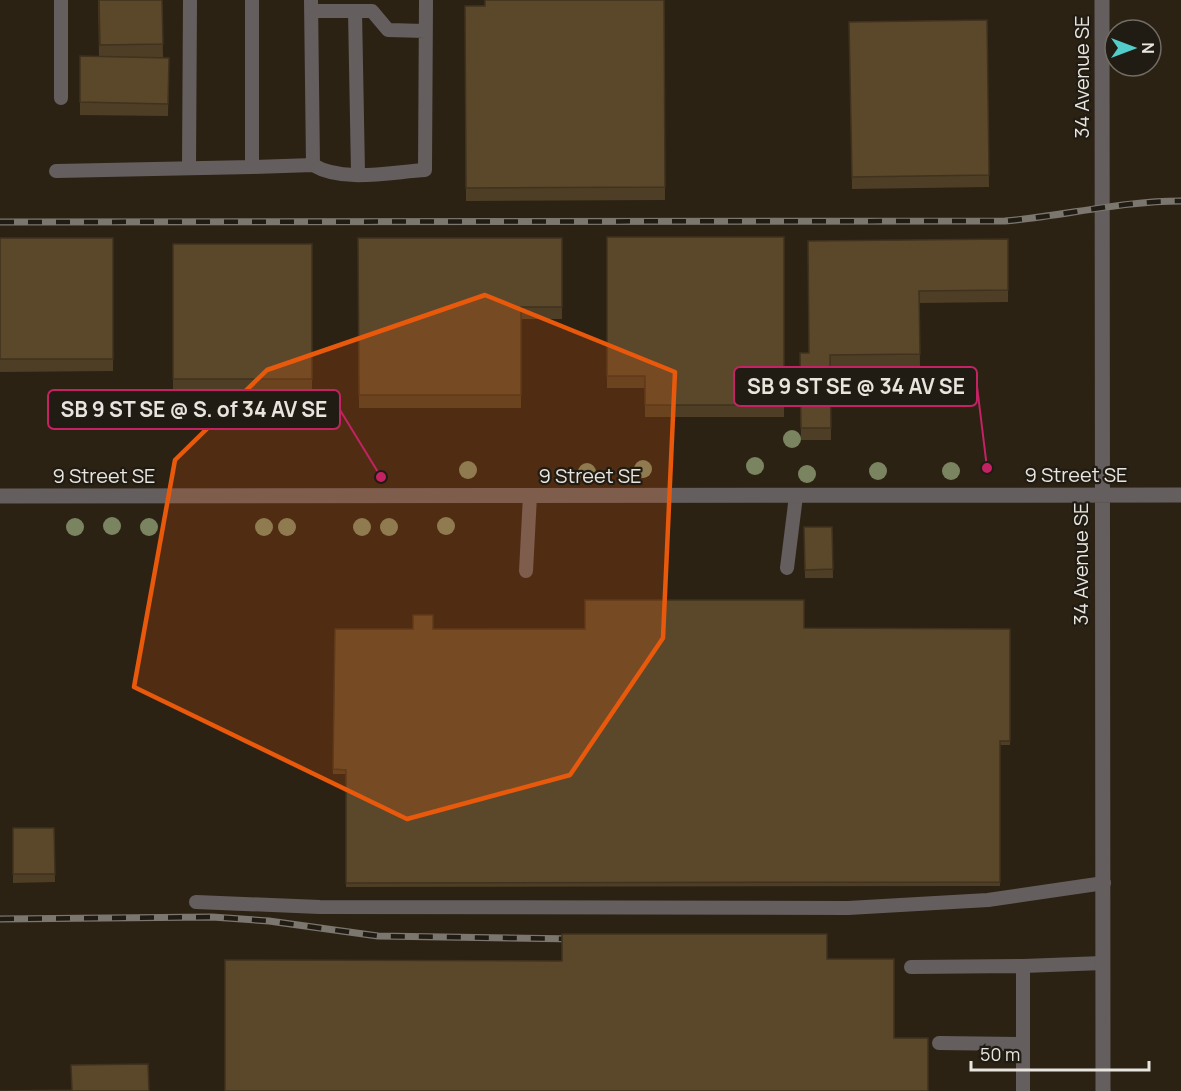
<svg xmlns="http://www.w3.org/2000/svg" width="1181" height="1091" viewBox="0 0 1181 1091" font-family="Manrope,sans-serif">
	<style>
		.built { fill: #2b2214; fill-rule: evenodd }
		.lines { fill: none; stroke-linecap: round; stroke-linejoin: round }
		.service { stroke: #655e5e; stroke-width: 14 }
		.minor { stroke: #655e5e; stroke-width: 15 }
		.rail-casing { stroke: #7b776f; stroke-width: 7 }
		.rail { stroke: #211c13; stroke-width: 4.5; stroke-dasharray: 14; stroke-linecap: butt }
		.tree { fill: #7a8461 }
		.wall { fill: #4e3e25 }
		.building { fill: #5b482b; stroke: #40321e; stroke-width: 1.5 }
		.marked { fill: #e8590c; fill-opacity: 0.2; stroke: #e8590c; stroke-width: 4.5; stroke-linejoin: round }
		.labels { text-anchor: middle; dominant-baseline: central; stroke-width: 4.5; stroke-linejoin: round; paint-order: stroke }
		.street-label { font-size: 20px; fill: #e8e4de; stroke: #211c13 }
		.leader { fill: none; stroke: #c42262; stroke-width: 2 }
		.callout-dot { fill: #c42262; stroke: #211c13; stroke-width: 2 }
		.callout { fill: #211c13; stroke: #c42262; stroke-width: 2 }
		.callout-label { font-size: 21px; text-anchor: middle; font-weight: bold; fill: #e8e4de }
	</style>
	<rect width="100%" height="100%" fill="#211c13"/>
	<path class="built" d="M0 0H1181V1091H0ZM1115 30H1151V66H1115Z"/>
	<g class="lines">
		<path class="service" d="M252 0V167L313 165
			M311 0 313 165C343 183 391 172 425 170L426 0
			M311 11H372L388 30 425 31
			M355 11 358 173
			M61 98V0
			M189 168 190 0
			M56 171 252 167
			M787 568 796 496
			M526 571 530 496
			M196 902 320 907 848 908 988 900 1104 883
			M911 967 1023 966
			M939 1043 1023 1044
			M1023 1091V966L1103 963"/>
		<path class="minor" d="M1102 0 1103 1091
			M0 496 1181 495"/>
		<defs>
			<path id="rail" d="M0 222 1005 221C1064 216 1121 201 1181 201
				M0 919 212 917 269 921 378 936 579 939"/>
		</defs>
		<use href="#rail" class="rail-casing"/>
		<use href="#rail" class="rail"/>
	</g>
	<g class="tree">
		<circle cx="792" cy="439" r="9"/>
		<circle cx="755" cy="466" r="9"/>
		<circle cx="643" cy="469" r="9"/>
		<circle cx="468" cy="470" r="9"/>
		<circle cx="878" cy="471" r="9"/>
		<circle cx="951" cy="471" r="9"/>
		<circle cx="587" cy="472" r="9"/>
		<circle cx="807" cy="474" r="9"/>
		<circle cx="112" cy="526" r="9"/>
		<circle cx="446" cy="526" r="9"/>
		<circle cx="75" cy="527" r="9"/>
		<circle cx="149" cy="527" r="9"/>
		<circle cx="264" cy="527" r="9"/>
		<circle cx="287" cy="527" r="9"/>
		<circle cx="362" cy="527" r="9"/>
		<circle cx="389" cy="527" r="9"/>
	</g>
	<path class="wall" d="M98 0H162L163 57H134L169 58 168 116 80 115V56L99 57Z
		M664 0 665 200 466 201 465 6Z
		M987 20 989 187 852 189 849 22Z
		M607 237H784V417H645V388H607Z
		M0 238H113V371L0 372Z
		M358 238H562V319H521V408H359Z
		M1008 239V302L919 303 920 366 831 367V440H801L800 353H809Z
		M173 244H312V391H173Z
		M804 527H832L833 578H805Z
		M804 628 1010 629V745H1000V886L346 887V774H333L335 629Z
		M13 828H54L55 882 13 883Z"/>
	<path class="building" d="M99 0H162L163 44 100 45Z
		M485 0H664L665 187 466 188 465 6H485Z
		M987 20 989 175 852 177 849 22Z
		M80 56 169 58 168 104 80 102Z
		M607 237H784V405H645V376H607Z
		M0 238H113V359H0Z
		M358 238H562V307H521V395H359Z
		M1008 239V290L919 291 920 354 830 355 831 428H801L800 353H809L808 241Z
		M173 244H312V379H173Z
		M804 527H832L833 569 805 570Z
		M585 600H804V628L1010 629V741H1000V882L346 883V770L333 769 335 629H413V615H433V629H585Z
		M13 828H54L55 874H13Z
		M562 934H827V959H894V1038H928V1091H225V960L562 961Z
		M148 1064 149 1091H0L72 1090 71 1065Z"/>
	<path class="marked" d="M485 295 675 372 663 638 570 775 407 819 134 687 175 460 267 370Z"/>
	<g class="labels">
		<g class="street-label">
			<text transform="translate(1081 77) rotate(-90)">34 Avenue SE</text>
			<text x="1076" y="474">9 Street SE</text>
			<text x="104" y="475">9 Street SE</text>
			<text x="590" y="475">9 Street SE</text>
			<text transform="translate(1080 564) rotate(-90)">34 Avenue SE</text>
		</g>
	</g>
	<path class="leader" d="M987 468L977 386M381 477L340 410"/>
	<g class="callout-dot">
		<circle cx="987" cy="468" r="6"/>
		<circle cx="381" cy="477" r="6"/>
	</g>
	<g class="callout">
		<rect x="734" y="367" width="243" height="39" rx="6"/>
		<rect x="48" y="390" width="292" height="39" rx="6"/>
	</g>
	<g class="callout-label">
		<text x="856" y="394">SB 9 ST SE @ 34 AV SE</text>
		<text x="194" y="417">SB 9 ST SE @ S. of 34 AV SE</text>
	</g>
	<g transform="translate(1133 48) rotate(90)"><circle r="28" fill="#211c13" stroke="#716c64" stroke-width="1.5"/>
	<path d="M0-4.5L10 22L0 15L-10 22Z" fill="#53cdc9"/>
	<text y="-9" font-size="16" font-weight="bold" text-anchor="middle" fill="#e8e4de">N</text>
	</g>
	<path d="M971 1061v9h178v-9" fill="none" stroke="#e8e4de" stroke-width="3"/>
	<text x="980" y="1061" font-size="18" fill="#e8e4de" stroke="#211c13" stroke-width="4.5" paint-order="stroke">50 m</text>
</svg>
